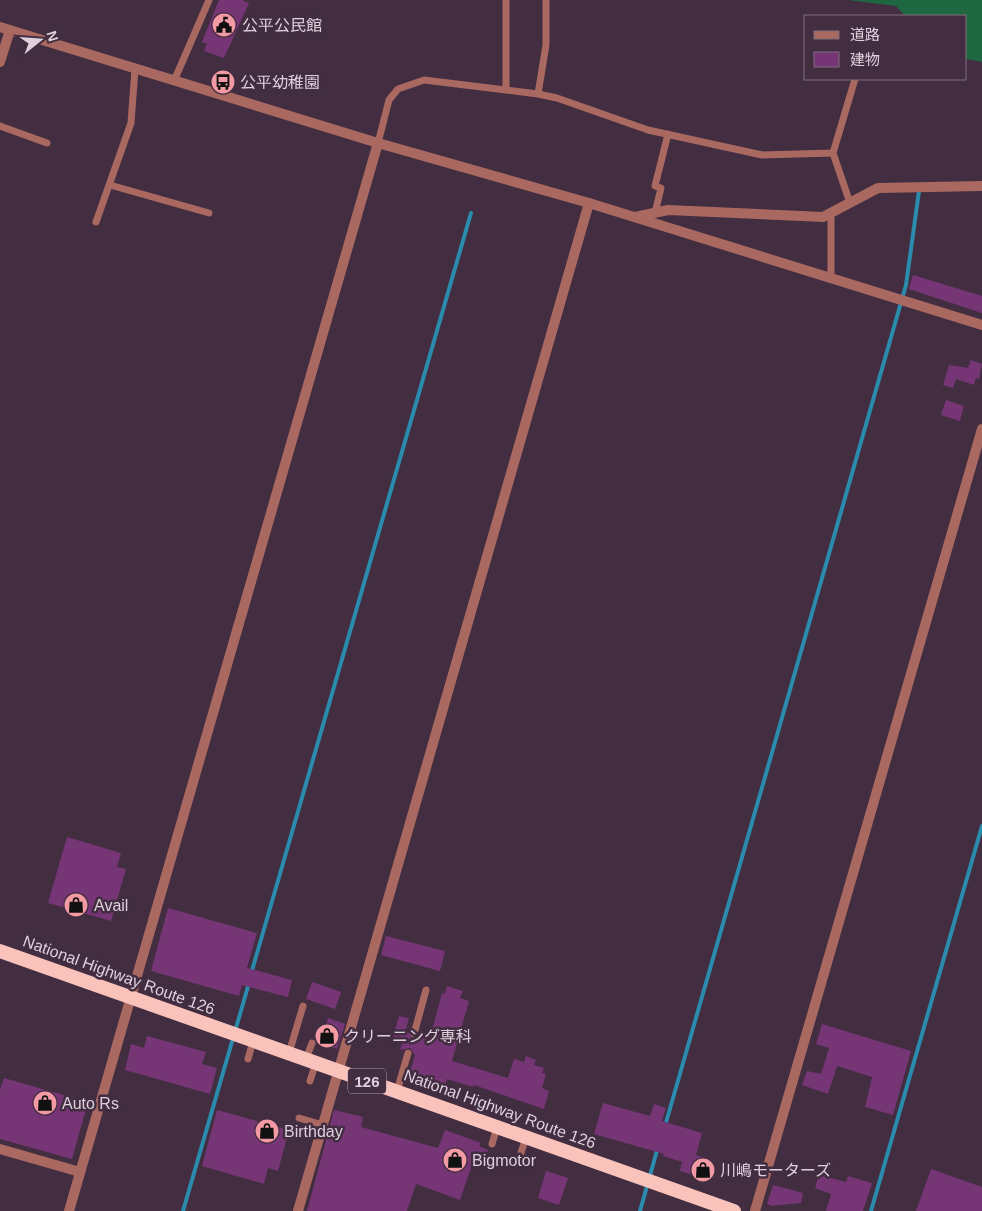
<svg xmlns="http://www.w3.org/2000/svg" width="982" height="1211" viewBox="0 0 982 1211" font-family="Arial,'Noto Sans JP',sans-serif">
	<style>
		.green { fill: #1e6741 }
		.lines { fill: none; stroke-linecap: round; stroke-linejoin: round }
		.stream { stroke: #2a8bac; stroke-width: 4 }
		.building { fill: #763676 }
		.service { stroke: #a96961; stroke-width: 7 }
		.minor { stroke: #a96961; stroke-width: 10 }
		.tertiary { stroke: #a96961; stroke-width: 10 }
		.trunk { stroke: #f9c2ba; stroke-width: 14 }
		.labels { text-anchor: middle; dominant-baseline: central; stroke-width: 5; stroke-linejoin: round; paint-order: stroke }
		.shield { fill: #422d41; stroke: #afa0ae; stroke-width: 1 }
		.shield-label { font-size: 15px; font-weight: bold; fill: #ded1dd }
		.poi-label { font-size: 16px; fill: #ded1dd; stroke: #422d41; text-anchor: start }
		.street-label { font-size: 16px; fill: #ded1dd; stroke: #422d41 }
	</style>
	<rect width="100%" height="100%" fill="#422d41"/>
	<path class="green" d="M848 0H982V62L966 59V16H905L896 6Z"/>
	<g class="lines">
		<path class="stream" d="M251 974 471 213
			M665 1126 906 285 919 191
			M183 1211 249 983
			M640 1211 658 1147
			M871 1211 982 826"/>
	</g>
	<path class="building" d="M219 0H242L249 3 224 58 204 51 207 44 202 42Z
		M913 275 982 296V313L909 289Z
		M971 360 982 364 979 379 976 378 974 385 956 379 953 388 943 385 949 365 968 368Z
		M946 400 964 406 960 421 941 415Z
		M67 837 121 853 117 867 126 869 111 921 48 903Z
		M168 908 257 933 247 968 292 980 288 997 242 985 239 996 151 971Z
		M386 936 445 951 440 971 381 955Z
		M312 982 341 992 335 1009 306 999Z
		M447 986 463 991 460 998 469 1001 452 1061 508 1078 514 1059 524 1062 526 1056 536 1060 534 1065 544 1068 542 1073 546 1074 542 1088 549 1091 544 1109 474 1085 473 1087 447 1079 444 1090 408 1079 415 1055 410 1048 400 1050 403 1040 393 1037 399 1016 409 1018 404 1036 405 1031 409 1032 412 1039 419 1035 430 1038 442 993 445 994Z
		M328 1018 345 1024 337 1049 320 1043Z
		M822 1024 911 1051 893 1115 865 1107 872 1077 837 1066 828 1094 802 1085 807 1071 821 1074 829 1048 816 1044Z
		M147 1036 206 1052 202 1064 217 1068 210 1094 125 1070 131 1044 144 1048Z
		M4 1078 88 1102 72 1159 0 1139V1090Z
		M603 1103 650 1116 654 1104 666 1108 662 1121 702 1133 696 1155 709 1159 703 1178 680 1171 682 1162 663 1156 664 1154 594 1134Z
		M217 1110 289 1130 278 1171 268 1168 264 1184 202 1166Z
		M334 1110 363 1117 361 1127 438 1148 445 1130 481 1143 479 1146 488 1150 482 1168 472 1165 460 1200 416 1184 407 1211H307Z
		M931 1169 982 1187V1211H916Z
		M546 1171 568 1178 559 1205 538 1198Z
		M819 1175 846 1182 848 1176 872 1183 863 1211H826L831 1194 815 1188Z
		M773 1185 803 1193 801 1203 772 1206 767 1204Z"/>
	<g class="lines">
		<path class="service" d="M174 81 209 0
			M506 89V0
			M538 94 546 45V0
			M0 126 47 143
			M378 143 389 100 398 89 424 80 538 94 557 98 648 130 762 155 833 153
			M110 185 209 213
			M850 203 833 153 855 79
			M655 213 661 188 655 186 668 134
			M831 214V278
			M96 222 131 123 135 69
			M414 1034 426 990
			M289 1053 303 1006
			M248 1059 253 1041
			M306 1059 312 1043
			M310 1081 316 1062
			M397 1091 408 1053
			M299 1118 323 1125
			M492 1144 497 1127
			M521 1153 526 1137"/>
		<path class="minor" d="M0 62 10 30
			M635 217 668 210 823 217 878 188 982 186
			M0 1149 80 1172
			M69 1211 378 143
			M298 1211 589 203
			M755 1211 982 429"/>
		<path class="tertiary" d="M0 27 378 143 589 203 982 325"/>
		<path class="trunk" d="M0 951 734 1211"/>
	</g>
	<defs>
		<symbol id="civic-disc" viewBox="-11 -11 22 22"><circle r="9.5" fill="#f49aa4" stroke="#422d41"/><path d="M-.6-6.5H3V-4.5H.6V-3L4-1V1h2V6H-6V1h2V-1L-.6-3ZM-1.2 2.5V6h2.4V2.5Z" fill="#111"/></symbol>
		<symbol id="bus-disc" viewBox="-11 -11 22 22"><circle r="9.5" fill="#f49aa4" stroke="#422d41"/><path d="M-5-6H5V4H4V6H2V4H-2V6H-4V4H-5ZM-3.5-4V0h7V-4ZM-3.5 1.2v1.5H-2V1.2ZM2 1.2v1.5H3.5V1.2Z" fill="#111"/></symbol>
		<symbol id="shop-disc" viewBox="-11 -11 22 22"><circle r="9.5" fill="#f49aa4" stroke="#422d41"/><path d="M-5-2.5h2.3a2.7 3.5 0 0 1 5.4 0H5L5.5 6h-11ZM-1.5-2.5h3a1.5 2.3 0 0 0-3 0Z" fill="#111"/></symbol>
	</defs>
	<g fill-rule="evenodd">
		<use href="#civic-disc" x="210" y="11" width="28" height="28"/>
		<use href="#bus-disc" x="209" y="68" width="28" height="28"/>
		<use href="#shop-disc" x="62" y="891" width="28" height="28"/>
		<use href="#shop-disc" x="313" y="1022" width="28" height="28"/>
		<use href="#shop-disc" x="31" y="1089" width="28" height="28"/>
		<use href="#shop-disc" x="253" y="1117" width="28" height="28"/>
		<use href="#shop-disc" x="441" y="1146" width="28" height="28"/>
		<use href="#shop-disc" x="689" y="1156" width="28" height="28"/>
	</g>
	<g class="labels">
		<rect class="shield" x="348" y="1068.5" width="38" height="25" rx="4"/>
		<g class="shield-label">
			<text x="367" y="1081">126</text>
		</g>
		<g class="poi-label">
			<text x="242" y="25">公平公民館</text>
			<text x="240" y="82">公平幼稚園</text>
			<text x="94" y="905">Avail</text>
			<text x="344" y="1036">クリーニング専科</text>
			<text x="62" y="1103">Auto Rs</text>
			<text x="284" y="1131">Birthday</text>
			<text x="472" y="1160">Bigmotor</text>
			<text x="720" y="1170">川嶋モーターズ</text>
		</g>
		<g class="street-label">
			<text transform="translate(119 975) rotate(20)">National Highway Route 126</text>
			<text transform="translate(500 1109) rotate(20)">National Highway Route 126</text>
		</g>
	</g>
	<rect x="804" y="15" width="162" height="65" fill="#422d41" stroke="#806f7f"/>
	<rect x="814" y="31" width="25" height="8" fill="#a96961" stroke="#806f7f"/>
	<text x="850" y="40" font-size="15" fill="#ded1dd">道路</text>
	<rect x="814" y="52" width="25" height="15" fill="#763676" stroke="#806f7f"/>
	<text x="850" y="65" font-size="15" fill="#ded1dd">建物</text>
	<g transform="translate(40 40) rotate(73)" stroke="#422d41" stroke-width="4" paint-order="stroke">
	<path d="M0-4L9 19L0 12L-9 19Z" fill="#ded1dd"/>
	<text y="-8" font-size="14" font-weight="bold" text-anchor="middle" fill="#ded1dd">N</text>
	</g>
</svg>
